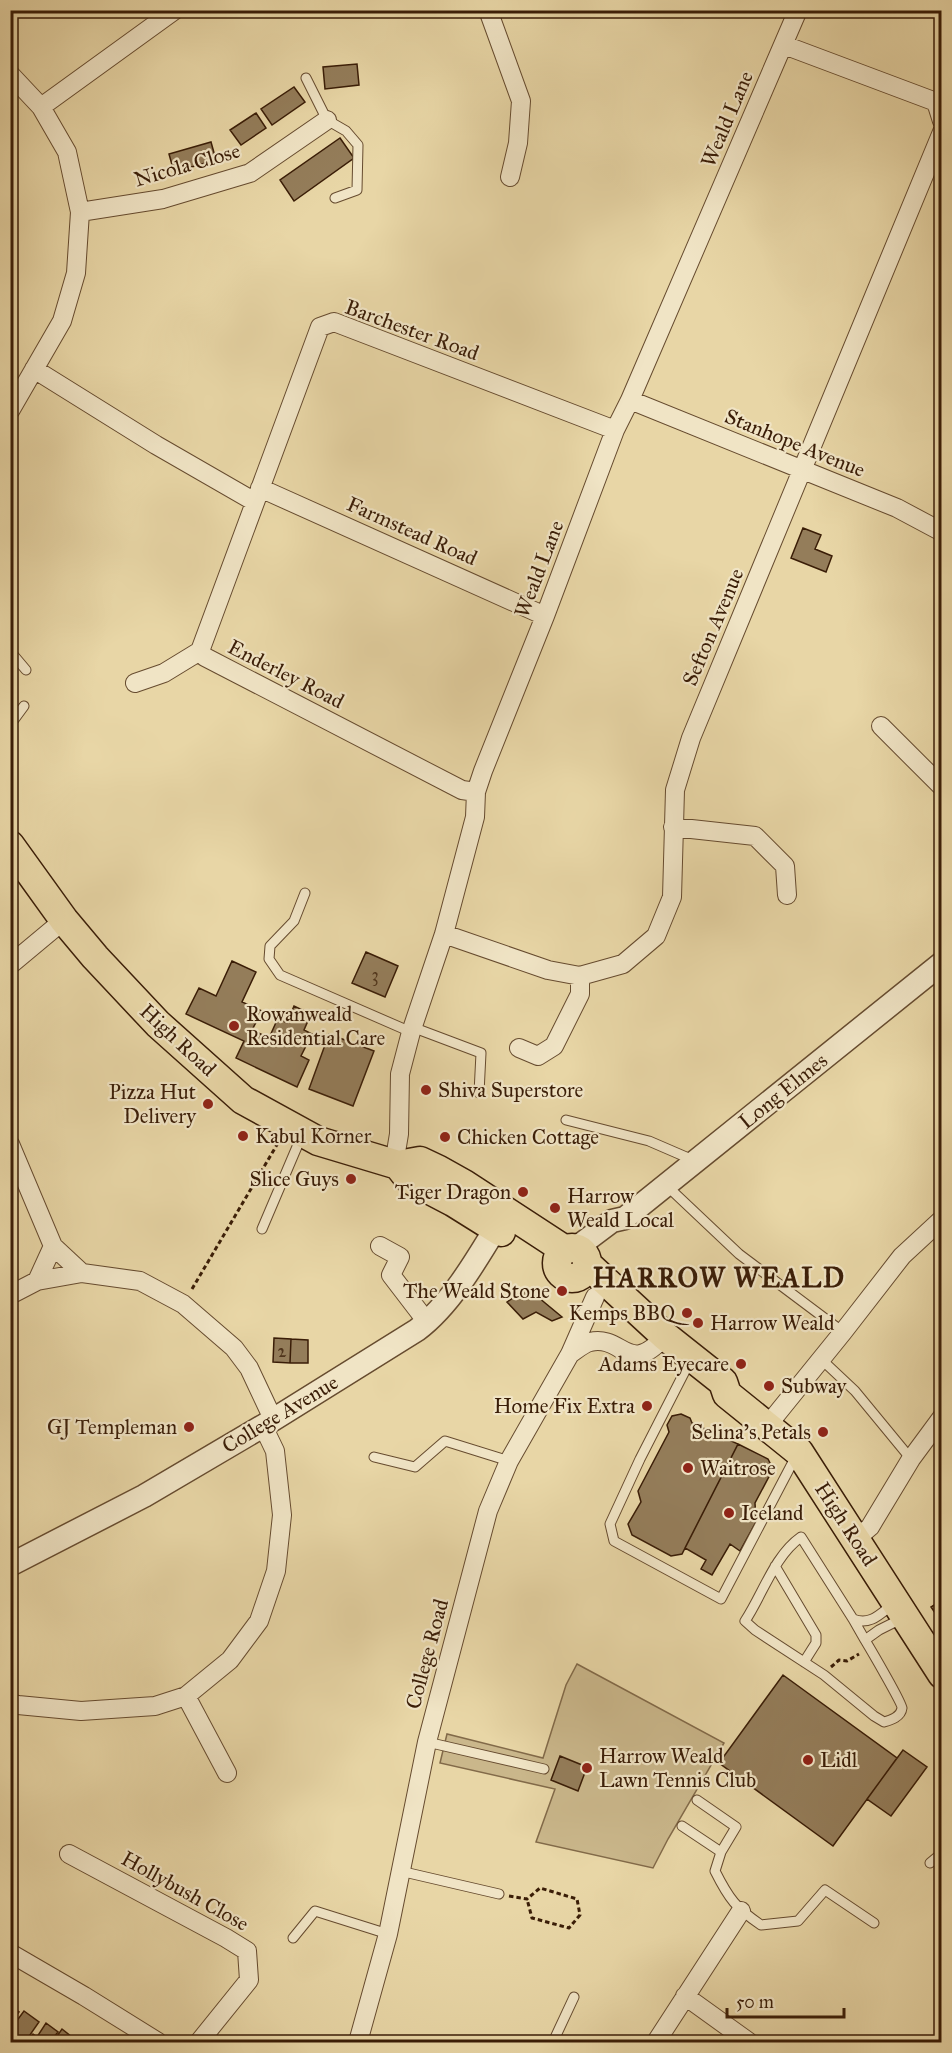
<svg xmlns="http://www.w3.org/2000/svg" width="952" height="2053" viewBox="0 0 952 2053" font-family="'IM FELL Great Primer',serif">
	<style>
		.green { fill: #cab78b; stroke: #826a49; stroke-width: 1.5 }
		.building { fill: #947d5a; stroke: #3a1d07; stroke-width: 1.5 }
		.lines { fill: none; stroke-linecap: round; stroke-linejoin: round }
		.service-casing { stroke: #664b2f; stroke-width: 11 }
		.minor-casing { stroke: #664b2f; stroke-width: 20 }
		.tertiary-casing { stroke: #664b2f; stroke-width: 25 }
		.primary-casing { stroke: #3a1d07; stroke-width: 31 }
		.path { stroke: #3a1d07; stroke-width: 3; stroke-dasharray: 4.5 3; stroke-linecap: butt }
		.service { stroke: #f0e4c5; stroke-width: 9 }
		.minor { stroke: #f0e4c5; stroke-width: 18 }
		.tertiary { stroke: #f0e4c5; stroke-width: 22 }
		.primary { stroke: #e8d6a6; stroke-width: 28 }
		.poi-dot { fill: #8f2418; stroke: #f0e4c5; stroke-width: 2 }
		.labels { text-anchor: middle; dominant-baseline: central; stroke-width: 4.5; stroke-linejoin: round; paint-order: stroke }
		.number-label { font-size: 18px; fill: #50351c }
		.street-label { font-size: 21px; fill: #3a1d07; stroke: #f0e4c5 }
		.poi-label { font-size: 21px; fill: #3a1d07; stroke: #f0e4c5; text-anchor: start }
		.district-label { font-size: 27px; font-weight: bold; letter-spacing: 1.5px; fill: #3a1d07; stroke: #f0e4c5 }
	</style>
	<rect width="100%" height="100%" fill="#e8d6a6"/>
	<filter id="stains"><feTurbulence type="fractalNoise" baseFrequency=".00333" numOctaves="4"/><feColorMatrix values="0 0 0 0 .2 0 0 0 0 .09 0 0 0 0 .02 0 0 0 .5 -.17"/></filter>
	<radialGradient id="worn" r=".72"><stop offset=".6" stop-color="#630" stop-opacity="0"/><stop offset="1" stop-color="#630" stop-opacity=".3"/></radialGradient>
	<path class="green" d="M577 1664 724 1743 668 1839 653 1868 536 1842 555 1789 440 1763 447 1734 543 1758 566 1685Z"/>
	<path class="building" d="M357 64 359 85 325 89 323 67Z
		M294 87 305 102 272 125 261 109Z
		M256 113 266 128 241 145 230 130Z
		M340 138 354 158 294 201 280 180Z
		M211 142 216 160 174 172 169 154Z
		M803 528 821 535 815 549 832 556 826 572 791 558Z
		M366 952 398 966 385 997 352 983Z
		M232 961 256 972 242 1002 262 1011 252 1030 269 1038 278 1018 287 1023 294 1006 311 1014 304 1030 312 1034 301 1056 309 1060 297 1087 236 1058 244 1041 186 1014 199 988 216 996Z
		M329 1034 374 1051 353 1106 309 1089Z
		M527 1288 562 1317 552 1321 536 1312 523 1319 507 1302Z
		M274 1338 291 1339 290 1363 273 1362Z
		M291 1339 308 1340V1363H290Z
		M681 1414 690 1418 692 1423 738 1444 682 1554 671 1556 632 1535 628 1524 641 1502 638 1491 669 1432 667 1425 672 1416Z
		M738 1444 768 1459 773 1469 755 1503 756 1522 740 1551 730 1544 712 1575 701 1569 706 1560 685 1548Z
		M942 1600V1623L931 1607Z
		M783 1675 897 1758 833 1846 719 1763Z
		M903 1750 927 1767 891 1816 867 1799Z
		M560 1756 587 1767 578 1791 551 1780Z
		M10 2005 19 2012 10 2024Z
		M24 2011 39 2022 25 2042H10V2030Z
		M46 2023 58 2032 50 2042H28L33 2034 37 2037Z
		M62 2029 72 2037V2038L78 2042H53Z"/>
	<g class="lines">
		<defs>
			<path id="service" d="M306 78 327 120 346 131 358 145 357 190 335 198
				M10 651 26 670
				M10 725 24 706
				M305 893 294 921 270 946 269 959 280 975 411 1032
				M412 1027 481 1053 479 1093
				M566 1120 649 1141 693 1160
				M666 1185 739 1254 843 1332
				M262 1229 302 1135
				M821 1359 855 1391 911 1459
				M685 1371 640 1459 610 1524 614 1541 721 1599 796 1456
				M374 1457 415 1467 445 1441 509 1461
				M775 1566 816 1635V1643L804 1662
				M893 1604C880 1614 870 1626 853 1619L801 1537C774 1556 763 1594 745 1621L755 1630 824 1675 874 1716 884 1722C891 1720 901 1717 902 1708 902 1703 871 1650 865 1640L879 1630 903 1618
				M853 1619 865 1640
				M427 1742 544 1769
				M697 1800 736 1827 721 1852 715 1871C729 1899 736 1908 761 1925L798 1921 825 1890 874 1923
				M682 1826 721 1852
				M930 1863 942 1853
				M400 1871 499 1894
				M293 1938 315 1911 388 1934
				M553 2042 574 1997"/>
			<path id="minor" d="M488 10 521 101 518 143 510 177
				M784 45 936 102 942 121
				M10 74 41 107 67 152 80 212 76 273 62 321 10 411
				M41 107 175 10
				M80 212 163 199 250 173 327 120
				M34 369 156 445 255 502
				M630 400 897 508 942 532
				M260 488 545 616
				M135 683 164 673 200 651
				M881 726 942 787
				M476 792 462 790 205 657 200 651 320 327 334 322 615 430
				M673 827 755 836 785 866 787 895
				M444 934 548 970 580 976 623 964 656 936 672 897 675 790 691 738 942 132
				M10 965 64 920
				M519 1048 538 1056 554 1046 580 994V976
				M10 1144 53 1246 82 1273
				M394 1164 399 1134 400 1074 411 1032 444 934 475 817 476 792 483 771 545 616 615 430 630 400 798 10
				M380 1246 400 1257 391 1275 427 1322
				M37 1281 53 1246
				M10 1295 37 1281 82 1273 140 1281 183 1304 234 1348 249 1368 273 1419
				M570 1354C576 1350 583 1344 590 1342 623 1334 628 1378 665 1336
				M767 1426 843 1332 902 1256 942 1219
				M856 1539 870 1527 911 1459 942 1417
				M186 1696 227 1773
				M10 1703 18 1705 81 1711 155 1706 186 1696 230 1660 259 1621 276 1571 282 1515 275 1451 263 1426
				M69 1854 226 1938 247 1951 249 1980 199 2042
				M10 1953 84 1996 158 2042
				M685 1996 749 2042
				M358 2042 388 1934 427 1742 488 1511 509 1461 570 1354 595 1297
				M656 2042 741 1911"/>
			<path id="tertiary" d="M576 1248 612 1221 625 1218 942 963
				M10 1565 144 1496 263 1426 417 1330C452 1304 480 1254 503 1216"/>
			<path id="primary" d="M10 845 64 920 95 957 158 1024 243 1100 318 1141 398 1165 420 1161 439 1170 464 1184 565 1250
				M398 1165 409 1179 453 1202 501 1232
				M557 1263a15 15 0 1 1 30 0a15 15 0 1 1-30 0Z
				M587 1264 665 1336 723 1382 727 1394 799 1452 942 1674"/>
		</defs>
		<use href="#service" class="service-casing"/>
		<use href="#minor" class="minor-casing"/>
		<use href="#tertiary" class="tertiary-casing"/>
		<use href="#primary" class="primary-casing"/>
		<path class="path" d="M192 1289 278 1143
			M831 1667 839 1660 847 1661 859 1654
			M509 1896 527 1899 540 1888 577 1899 580 1915 569 1928 532 1918 527 1899"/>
		<use href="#service" class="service"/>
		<use href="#minor" class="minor"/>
		<use href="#tertiary" class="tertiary"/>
		<use href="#primary" class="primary"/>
	</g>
	<g class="poi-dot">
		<circle cx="234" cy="1026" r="6"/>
		<circle cx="426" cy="1090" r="6"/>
		<circle cx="208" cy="1104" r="6"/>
		<circle cx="243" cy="1136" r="6"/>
		<circle cx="445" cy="1137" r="6"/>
		<circle cx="351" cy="1179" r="6"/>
		<circle cx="523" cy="1192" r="6"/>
		<circle cx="555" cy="1208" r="6"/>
		<circle cx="562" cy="1291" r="6"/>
		<circle cx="687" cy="1313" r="6"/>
		<circle cx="698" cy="1323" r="6"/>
		<circle cx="741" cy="1364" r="6"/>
		<circle cx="769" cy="1386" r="6"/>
		<circle cx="647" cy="1406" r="6"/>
		<circle cx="189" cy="1427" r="6"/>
		<circle cx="823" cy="1432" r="6"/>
		<circle cx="688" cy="1468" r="6"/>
		<circle cx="729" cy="1513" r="6"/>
		<circle cx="808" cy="1760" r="6"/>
		<circle cx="587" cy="1768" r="6"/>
	</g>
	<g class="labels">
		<g class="number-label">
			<text x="375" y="975">3</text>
			<text x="282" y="1351">2</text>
		</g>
		<g class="street-label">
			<text transform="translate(727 119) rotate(-67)">Weald Lane</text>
			<text transform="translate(187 165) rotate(-16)">Nicola Close</text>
			<text transform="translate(412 330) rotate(20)">Barchester Road</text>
			<text transform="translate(795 443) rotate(22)">Stanhope Avenue</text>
			<text transform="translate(412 531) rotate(24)">Farmstead Road</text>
			<text transform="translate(539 569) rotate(-69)">Weald Lane</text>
			<text transform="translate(713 627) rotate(-67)">Sefton Avenue</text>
			<text transform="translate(286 674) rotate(27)">Enderley Road</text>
			<text transform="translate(178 1040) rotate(43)">High Road</text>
			<text transform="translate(783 1091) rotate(-39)">Long Elmes</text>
			<text transform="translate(280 1414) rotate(-31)">College Avenue</text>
			<text transform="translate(846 1524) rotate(57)">High Road</text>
			<text transform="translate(427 1654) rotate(-75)">College Road</text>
			<text transform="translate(185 1891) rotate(29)">Hollybush Close</text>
		</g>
		<g class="poi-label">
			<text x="246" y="1014">Rowanweald<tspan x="246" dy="24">Residential Care</tspan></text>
			<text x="438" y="1090">Shiva Superstore</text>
			<text x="196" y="1092" text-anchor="end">Pizza Hut<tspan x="196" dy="24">Delivery</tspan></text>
			<text x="255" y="1136">Kabul Korner</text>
			<text x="457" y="1137">Chicken Cottage</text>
			<text x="339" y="1179" text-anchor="end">Slice Guys</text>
			<text x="511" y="1192" text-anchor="end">Tiger Dragon</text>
			<text x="567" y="1196">Harrow<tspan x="567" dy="24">Weald Local</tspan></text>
			<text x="550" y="1291" text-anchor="end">The Weald Stone</text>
			<text x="675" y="1313" text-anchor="end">Kemps BBQ</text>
			<text x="710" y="1323">Harrow Weald</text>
			<text x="729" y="1364" text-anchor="end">Adams Eyecare</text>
			<text x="781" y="1386">Subway</text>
			<text x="635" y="1406" text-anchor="end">Home Fix Extra</text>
			<text x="177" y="1427" text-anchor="end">GJ Templeman</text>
			<text x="811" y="1432" text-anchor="end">Selina's Petals</text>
			<text x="700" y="1468">Waitrose</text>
			<text x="741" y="1513">Iceland</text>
			<text x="599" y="1756">Harrow Weald<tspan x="599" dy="24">Lawn Tennis Club</tspan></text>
			<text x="820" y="1760">Lidl</text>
		</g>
		<g class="district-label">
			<text x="719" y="1277">HARROW WEALD</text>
		</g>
	</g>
	<rect width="952" height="2053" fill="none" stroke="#e8d6a6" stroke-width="36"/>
	<rect x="12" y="12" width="928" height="2029" fill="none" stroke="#3a1d07" stroke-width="3"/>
	<rect x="18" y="18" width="916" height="2017" fill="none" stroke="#3a1d07" stroke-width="1.5"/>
	<path d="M727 2008v9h117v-9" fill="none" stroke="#3a1d07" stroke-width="3"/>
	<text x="736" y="2008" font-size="18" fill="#3a1d07" stroke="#f0e4c5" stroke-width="4.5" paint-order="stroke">50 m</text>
	<rect width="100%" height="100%" filter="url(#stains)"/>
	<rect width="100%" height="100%" fill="url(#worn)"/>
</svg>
